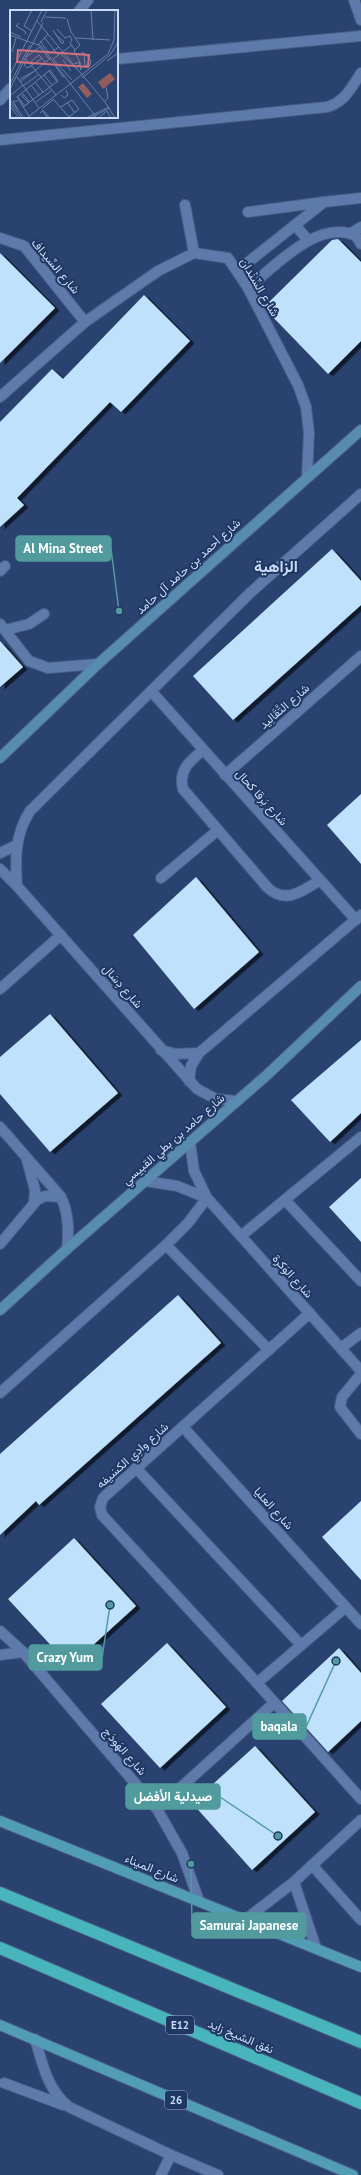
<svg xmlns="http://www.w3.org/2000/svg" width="361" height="2175" viewBox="0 0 361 2175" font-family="'PT Sans',Vazirmatn,sans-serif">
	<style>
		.building { fill: #bfe1fb; filter: url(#shadow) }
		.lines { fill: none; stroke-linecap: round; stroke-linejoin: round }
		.lane-casing { stroke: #485e84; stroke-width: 12 }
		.street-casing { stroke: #485e84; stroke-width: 12 }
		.secondary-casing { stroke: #485e84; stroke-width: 12 }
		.primary-casing { stroke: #485e84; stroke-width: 12 }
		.highway-casing { stroke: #485e84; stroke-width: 14 }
		.lane { stroke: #5e7aab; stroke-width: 10 }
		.street { stroke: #5e7aab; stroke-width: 10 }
		.secondary { stroke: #578bb0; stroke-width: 10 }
		.primary { stroke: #519db5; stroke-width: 10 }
		.highway { stroke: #48b4bb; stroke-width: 12 }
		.labels { text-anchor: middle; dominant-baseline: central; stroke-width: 4; stroke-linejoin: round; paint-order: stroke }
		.shield { fill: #1f3763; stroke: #98aacb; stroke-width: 1 }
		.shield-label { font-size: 11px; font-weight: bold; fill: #ccdcf8 }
		.street-label { font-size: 12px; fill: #ccdcf8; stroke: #1f3763 }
		.district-label { font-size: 16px; font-weight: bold; fill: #ccdcf8; stroke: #1f3763 }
		.inset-road { fill: none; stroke: #6a80a6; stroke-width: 1 }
		.view { fill: #d2707b; fill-opacity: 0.15; stroke: #d2707b; stroke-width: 2 }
		.inset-edge { fill: none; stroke: #ccdcf8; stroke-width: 2 }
		.leader { fill: none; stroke: #519a9e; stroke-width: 1.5 }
		.callout-dot { fill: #519a9e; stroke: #1f3763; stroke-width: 1.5 }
		.callout { fill: #519a9e; stroke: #519a9e; stroke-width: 1.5 }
		.callout-label { font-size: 13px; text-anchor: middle; font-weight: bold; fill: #fff }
	</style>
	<defs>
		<filter id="shadow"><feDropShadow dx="4.5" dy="2.5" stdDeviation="0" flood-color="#0009"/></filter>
	</defs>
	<rect width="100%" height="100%" fill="#29426f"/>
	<path class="building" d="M338 239 361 262V341L328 374 268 312 265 306 332 240Z
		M0 253 55 308 0 363Z
		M144 295 190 341 121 412 110 402 17 498 24 505 0 527V422L52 369 63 379Z
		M332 549 361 581V605L233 720 193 676Z
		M0 641 23 667 0 687Z
		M361 794V864L327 825Z
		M196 877 259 952 194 1009 133 935Z
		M50 1014 118 1093 50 1152 0 1094V1057Z
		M361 1040V1113L330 1142 291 1100Z
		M361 1178V1242L329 1207Z
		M178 1295 221 1343 39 1505 36 1501 0 1535V1454Z
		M361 1501V1580L322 1537Z
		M74 1538 136 1606 70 1666 8 1599Z
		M167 1643 226 1707 160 1768 101 1704Z
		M339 1648 361 1673V1721L328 1752 282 1701Z
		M255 1746 315 1812 252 1870 192 1803Z"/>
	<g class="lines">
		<defs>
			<path id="lane" d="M354 0 361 20
				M79 11 88 0
				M117 59 361 36
				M0 100 11 88
				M0 140 327 107C345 102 351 88 361 73
				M185 205 194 253
				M248 212 324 202
				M295 225 308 240
				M350 234 361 227
				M237 271 324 202 361 198
				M248 288C275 266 319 218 356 236L361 244
				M0 571 5 566
				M0 624 29 661 48 668 98 664
				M5 630 29 624 44 614
				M203 750C190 761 178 770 183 789L267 887C285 905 303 891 320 880
				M0 853 17 845
				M161 878 218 830
				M17 886C15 859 15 834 30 811L249 594 361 494
				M161 1050 176 1054 199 1053
				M189 1081 191 1066 199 1053 361 915
				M285 1200 361 1281
				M241 1236 361 1137
				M166 1245 269 1350
				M341 1348 361 1333
				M361 1374 342 1397 340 1407 361 1434
				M183 1427 361 1624
				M136 1468 301 1645
				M0 1655 23 1652
				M257 1683 346 1607
				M312 1865 361 1920
				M35 2039C43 2065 47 2089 69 2107L171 2155 218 2175
				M4 2083 63 2105"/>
			<path id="street" d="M0 238 24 246 85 322
				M0 397 85 322 158 271 194 253 228 258 248 288 298 385 306 407 309 433 307 477
				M151 691 356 920
				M225 775 361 656
				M0 869 17 886 197 1089 216 1099 237 1101
				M0 989 61 935
				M0 1127 61 1197C69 1214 69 1231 67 1249
				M190 1142 194 1171 207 1198 361 1371
				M27 1160 35 1190 34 1203
				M145 1181 177 1186 207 1198
				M0 1244 37 1200 45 1196 61 1197
				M310 1313 103 1498 100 1507 102 1515 257 1683 361 1799
				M0 1393 166 1245 188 1223 207 1198
				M0 1631 23 1652 157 1809 182 1853 199 1901
				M157 1809 274 1703
				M294 1882 316 1948
				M246 1919 294 1882 361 1820
				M161 2175 171 2155"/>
			<path id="secondary" d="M0 758 98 664 361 430
				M0 1310 67 1249 267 1075 361 986"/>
			<path id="primary" d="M0 1821 361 1967
				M0 2025 353 2175"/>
			<path id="highway" d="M0 1893 361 2042
				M0 1948 361 2103"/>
		</defs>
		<use href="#lane" class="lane-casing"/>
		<use href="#street" class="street-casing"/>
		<use href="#secondary" class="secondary-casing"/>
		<use href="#primary" class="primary-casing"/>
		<use href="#highway" class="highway-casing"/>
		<use href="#lane" class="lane"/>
		<use href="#street" class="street"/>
		<use href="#secondary" class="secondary"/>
		<use href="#primary" class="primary"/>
		<use href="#highway" class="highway"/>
	</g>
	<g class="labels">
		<g class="shield">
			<rect x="166" y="2016" width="28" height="18" rx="3"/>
			<rect x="165" y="2091" width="22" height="18" rx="3"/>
		</g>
		<g class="shield-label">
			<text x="180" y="2025">E12</text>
			<text x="176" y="2100">26</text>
		</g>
		<g class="street-label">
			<text transform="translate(56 266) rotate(50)">شارع السِّيداف</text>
			<text transform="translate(260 287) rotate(60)">شارع السِّنْدان</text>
			<text transform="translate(188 566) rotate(-42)">شارع أحمد بن حامد آل حامد</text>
			<text transform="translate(284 706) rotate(-41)">شارع التَّقَالِيد</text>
			<text transform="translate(262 797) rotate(48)">شارع بَرقا كحال</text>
			<text transform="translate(123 986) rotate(49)">شارع دِسَال</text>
			<text transform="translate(173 1139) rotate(-41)">شارع حامد بن بطي القبيسي</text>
			<text transform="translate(293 1276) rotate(48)">شارع الوَكرة</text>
			<text transform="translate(132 1455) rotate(-42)">شارع وادِي الكسَيفه</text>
			<text transform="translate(274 1508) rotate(48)">شارع العليا</text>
			<text transform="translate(125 1751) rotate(49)">شارع الهَودَج</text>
			<text transform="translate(152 1868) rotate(22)">شارع الميناء</text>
			<text transform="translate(241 2036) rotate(23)">نفق الشيخ زايد</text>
		</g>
		<g class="district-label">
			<text x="276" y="566">الزاهية</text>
		</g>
	</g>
	<g transform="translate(10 10)">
		<rect width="108" height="108" fill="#29426f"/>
		<path d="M100 63 105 69 93 79 88 72ZM73 73 82 84 77 88 68 77Z" fill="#925d5c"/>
		<path class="inset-road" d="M81 0 83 30M35 7 56 8M57 9 61 22 70 35 64 41 70 52 64 54M27 11 95 92 105 108M31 12 37 0M9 13 6 16 16 22 15 24M47 19 55 28 60 26 62 30M43 20 52 34M22 21 14 16 22 0M0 22 11 27M45 24 54 32 52 34M0 25 31 36 87 108M34 27 48 45M66 28 100 30M62 30 60 33 65 40M30 31 40 44M28 35 38 24M2 42 6 28M50 43 67 59M71 43H74L81 50 80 56H75L74 43M39 44 49 37M16 47 30 37 39 49M15 48 46 85M43 49 62 70M43 49 62 35M53 50 61 61M17 51 14 55 17 58 21 56M97 51 108 43M69 52 71 60 70 52M19 53 29 45 35 52M45 55 53 67 55 66M21 56 32 48M40 60 48 71M39 61 47 72M0 65 32 0M34 65 42 75M7 67 29 98M72 68 100 45 107 34 108 24M10 69 23 62M10 72 41 48M25 72 33 82M0 74 20 35M21 75 29 85M13 76 28 65M0 79 33 13M13 84 19 91 18 92 12 86ZM1 85 13 75M51 85 54 88 58 85 56 80M7 86 15 96M0 90 14 108M44 90 59 107M8 91H3L8 100M95 91 98 88 96 77M26 92 41 81M57 92 65 103M0 93 12 108M0 96 9 108M13 97 48 71M51 97 62 90 69 99 59 107M33 98 44 89M32 99 40 108M30 103 32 101 38 108M19 106 7 87 40 60M17 108 98 44 104 30 105 0M76 108 99 97M80 108 100 98M88 108 97 101 101 108"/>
		<path class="view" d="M8 40 79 45 78 57 7 52Z"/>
		<rect width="108" height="108" class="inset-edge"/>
	</g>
	<path class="leader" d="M119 611L111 549M110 1605L102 1658M336 1661L306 1727M278 1836L220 1797M191 1864L192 1925"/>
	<g class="callout-dot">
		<circle cx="119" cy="611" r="4"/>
		<circle cx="110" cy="1605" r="4"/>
		<circle cx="336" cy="1661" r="4"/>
		<circle cx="278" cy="1836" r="4"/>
		<circle cx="191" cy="1864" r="4"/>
	</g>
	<g class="callout">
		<rect x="16" y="536" width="95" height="25" rx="4"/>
		<rect x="29" y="1645" width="73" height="25" rx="4"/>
		<rect x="253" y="1714" width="53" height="25" rx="4"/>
		<rect x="126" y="1784" width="94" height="25" rx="4"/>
		<rect x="192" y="1913" width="114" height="25" rx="4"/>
	</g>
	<g class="callout-label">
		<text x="63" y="553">Al Mina Street</text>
		<text x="65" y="1662">Crazy Yum</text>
		<text x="279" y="1731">baqala</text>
		<text x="173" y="1801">صيدلية الأفضل</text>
		<text x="249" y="1930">Samurai Japanese</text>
	</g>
</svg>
